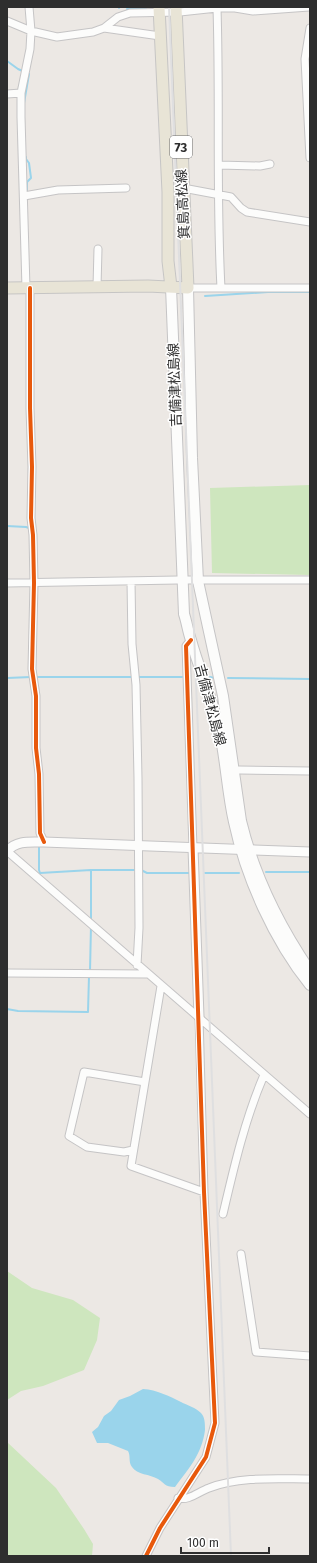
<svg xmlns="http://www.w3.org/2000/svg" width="317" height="1563" viewBox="0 0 317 1563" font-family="'Fira Sans','Noto Sans JP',sans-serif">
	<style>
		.green { fill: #cee6be }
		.water { fill: #9ad4eb }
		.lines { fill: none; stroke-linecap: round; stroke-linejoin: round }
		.stream { stroke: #9ad4eb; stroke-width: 2 }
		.minor-casing { stroke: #c5c4c5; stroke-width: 9 }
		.tertiary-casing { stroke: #c5c4c5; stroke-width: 11 }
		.secondary-casing { stroke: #c5c4c5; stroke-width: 12 }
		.primary-casing { stroke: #c6c5c4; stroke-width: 13 }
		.minor { stroke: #fcfcfb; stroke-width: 7 }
		.tertiary { stroke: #fcfcfb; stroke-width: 9 }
		.secondary { stroke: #fcfcfb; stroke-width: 10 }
		.primary { stroke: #e8e4d6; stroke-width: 11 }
		.rail { stroke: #dfdfe0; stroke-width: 2 }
		.cycleway-casing { stroke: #fff; stroke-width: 6 }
		.cycleway { stroke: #e8590c; stroke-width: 4 }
		.labels { text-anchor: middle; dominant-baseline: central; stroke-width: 3; stroke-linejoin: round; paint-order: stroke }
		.shield { fill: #fff; stroke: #6d6d6d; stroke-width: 1 }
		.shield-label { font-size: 13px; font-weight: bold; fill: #2e2e2e }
		.street-label { font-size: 14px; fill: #2e2e2e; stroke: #fff }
	</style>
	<rect width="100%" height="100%" fill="#ece8e4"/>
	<path class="green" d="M310 485V575L212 573 210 488Z
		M7 1271 32 1288 73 1300 100 1318 97 1340 84 1370 43 1386 21 1391 7 1400Z
		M7 1442 56 1488 84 1529 93 1544 92 1556H7Z"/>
	<path class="water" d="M143 1389C157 1390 169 1396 181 1402 187 1405 196 1408 201 1413 205 1417 205 1424 205 1430 202 1454 189 1468 175 1487 164 1487 165 1483 158 1479 150 1474 137 1475 132 1467 128 1462 131 1456 128 1451L108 1443H97L92 1432 98 1427 104 1416 111 1411 119 1400 130 1396Z"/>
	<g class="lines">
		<path class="stream" d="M119 7V8
			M127 9H146
			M7 61 18 69 29 74 24 103
			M26 157V159L29 163 31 178 27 182V193
			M205 296 268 292H310
			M7 526 26 527 29 528
			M37 677H133
			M138 677H182
			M210 677 215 678
			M7 678 31 677
			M228 678 310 679
			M34 757 35 766
			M39 847V870L40 873 91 870
			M141 870 147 873H190
			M266 872H310
			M205 873H239
			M91 921V870H137
			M90 971 91 926
			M7 1009 18 1011 88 1012 89 976"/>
		<defs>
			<path id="minor" d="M217 8C220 101 216 195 221 288
				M7 21 31 31 57 37 93 32 104 28 160 36
				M104 28 118 17 130 13 180 12 217 8H235L253 11 309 7
				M310 28 305 59 310 158
				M7 94 21 93
				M219 165 260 166 270 164
				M183 188 231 197 241 208 247 212 310 222
				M24 196 58 190 126 188
				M97 287 98 249
				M26 288 21 117V93L30 49 31 31 29 7
				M30 288V408L32 467 31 518 33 535 34 583 32 669 36 696V748L39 774 40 833 44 842
				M188 288H310
				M131 581 132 644 136 685 138 778 139 928 137 965
				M7 583 178 580H310
				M191 640 186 646 193 848
				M239 770 310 771
				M7 851 310 1114
				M7 973 147 974
				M161 986 131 1166 204 1192
				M133 1150 124 1152 87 1147 69 1136 84 1072 145 1082
				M223 1214C234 1167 245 1119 264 1075
				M241 1254 256 1352 310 1356
				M178 1498C189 1501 198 1492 209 1488 239 1476 278 1479 310 1479
				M146 1556 160 1528 206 1457 215 1423 204 1192 199 1017"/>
			<path id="tertiary" d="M193 848 199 1017
				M7 851C17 840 30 842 44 842L310 852"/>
			<path id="secondary" d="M171 287 184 614C187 623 188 632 191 640 199 670 213 699 219 729 226 760 227 791 234 822 246 878 274 940 310 985
				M188 288 192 458 198 581 223 696 241 821C254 875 278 924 310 971"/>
			<path id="primary" d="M159 7 168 192V261L171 287
				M7 288 148 286 188 288 176 7"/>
		</defs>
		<use href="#minor" class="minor-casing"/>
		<use href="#tertiary" class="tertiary-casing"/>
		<use href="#secondary" class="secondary-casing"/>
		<use href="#primary" class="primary-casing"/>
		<use href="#minor" class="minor"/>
		<use href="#tertiary" class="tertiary"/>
		<use href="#secondary" class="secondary"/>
		<use href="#primary" class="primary"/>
		<path class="rail" d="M169 7 231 1556"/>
		<defs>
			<path id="cycleway" d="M30 288V408L32 467 31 518 33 535 34 583 32 669 36 696V748L39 774 40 833 44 842
				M146 1556 160 1528 206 1457 215 1423 204 1192 186 646 191 640"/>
		</defs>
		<use href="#cycleway" class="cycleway-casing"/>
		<use href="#cycleway" class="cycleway"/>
	</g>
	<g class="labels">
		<rect class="shield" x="170" y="136" width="22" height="22" rx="3"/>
		<g class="shield-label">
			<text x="181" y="147">73</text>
		</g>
		<g class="street-label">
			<text transform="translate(183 204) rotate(-93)">箕島高松線</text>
			<text transform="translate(175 385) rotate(-92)">吉備津松島線</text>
			<text transform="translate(210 705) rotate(75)">吉備津松島線</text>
		</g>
	</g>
	<rect width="317" height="1563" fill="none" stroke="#2e2e2e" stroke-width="16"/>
	<path d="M181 1547v6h88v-6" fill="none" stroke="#2e2e2e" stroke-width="2"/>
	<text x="187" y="1547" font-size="12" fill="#2e2e2e" stroke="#ffffff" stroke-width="3" paint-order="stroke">100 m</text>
</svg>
